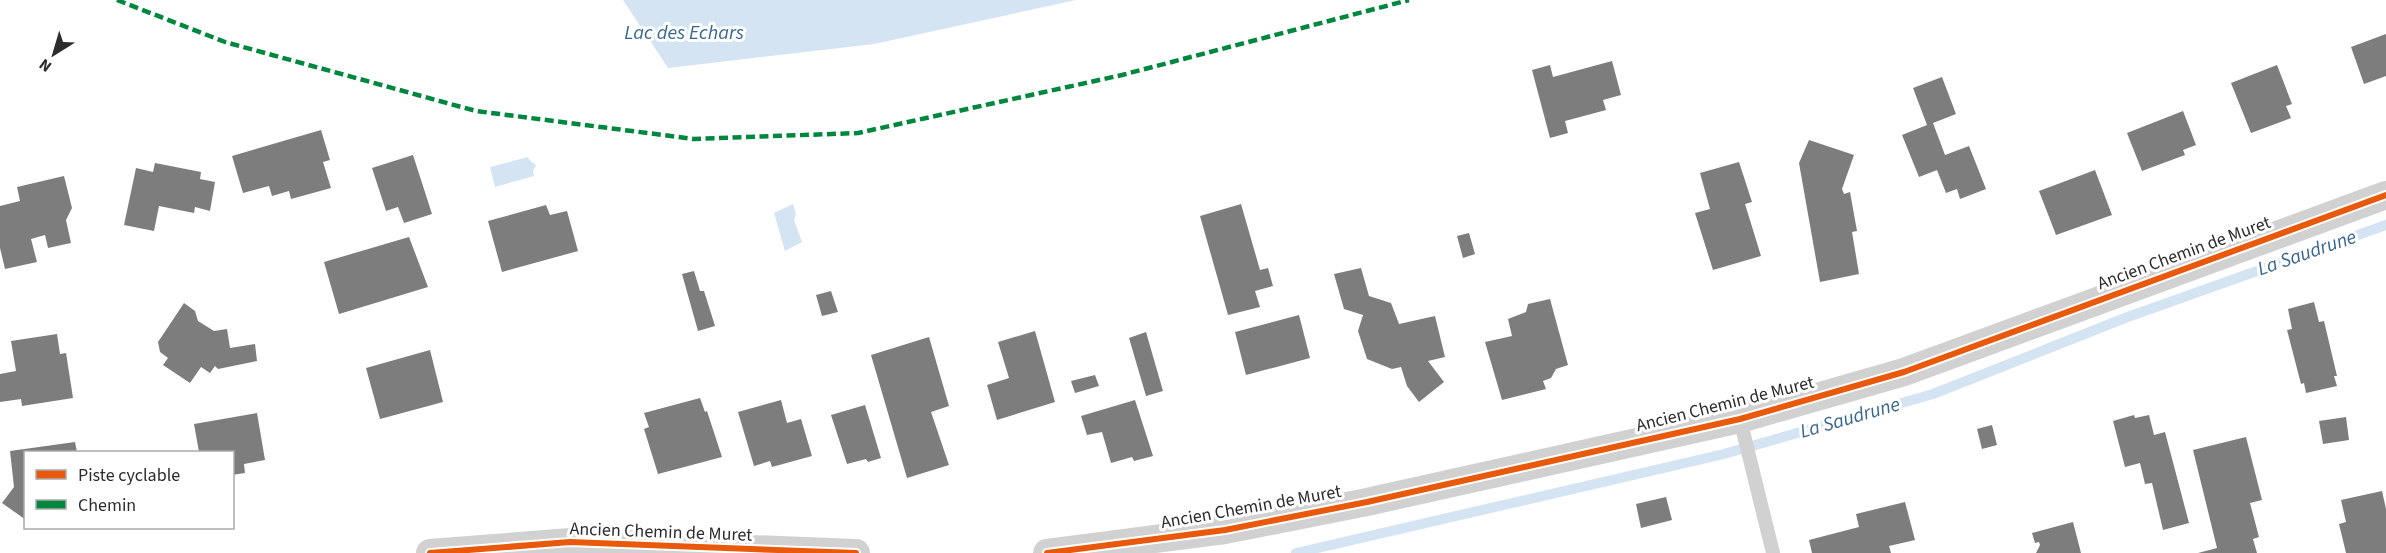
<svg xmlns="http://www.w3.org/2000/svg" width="2386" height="553" viewBox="0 0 2386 553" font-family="'Source Sans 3',sans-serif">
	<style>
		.water { fill: #d5e4f2 }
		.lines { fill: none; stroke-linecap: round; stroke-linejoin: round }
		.stream { stroke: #d5e4f2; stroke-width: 10 }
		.building { fill: #7d7d7d }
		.service { stroke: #d1d1d1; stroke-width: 14 }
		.minor { stroke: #d1d1d1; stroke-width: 28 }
		.quiet { stroke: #00873e; stroke-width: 4.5; stroke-dasharray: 9 4.5; stroke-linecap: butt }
		.cycleway-casing { stroke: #fff; stroke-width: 10 }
		.cycleway { stroke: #e8590c; stroke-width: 6 }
		.labels { text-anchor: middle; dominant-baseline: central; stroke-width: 6; stroke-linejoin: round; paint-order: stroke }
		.street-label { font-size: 18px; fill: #2c2c2c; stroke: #fff }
		.water-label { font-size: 20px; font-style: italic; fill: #386690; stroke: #fff }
	</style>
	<rect width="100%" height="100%" fill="#fff"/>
	<path class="water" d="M623 0H1076L874 44 668 68Z
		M528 157 530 161 536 165 533 171 534 176 495 187 490 167Z
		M793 204 796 214 794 220 802 242 785 251 774 213Z"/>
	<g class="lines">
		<path class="stream" d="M1296 553 1724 454 1933 394 2125 318 2386 225"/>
	</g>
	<path class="building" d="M2386 34V76L2364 84 2351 47Z
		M1612 61 1621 95 1603 100 1606 110 1565 121 1568 133 1550 138 1532 70 1550 65 1553 77Z
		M2277 65 2292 104 2286 106 2291 118 2251 133 2231 83Z
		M1942 77 1956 114 1933 123 1945 155 1969 146 1986 189 1960 199 1957 189 1946 193 1937 170 1919 177 1902 135 1927 125 1913 88Z
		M2183 111 2196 145 2183 150 2185 155 2142 171 2127 133Z
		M321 130 330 160 323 162 331 188 291 199 289 191 272 196 269 186 243 193 232 156Z
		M1809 140 1854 155 1842 189 1844 194 1850 192 1857 231 1852 232 1859 274 1820 282 1799 163Z
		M413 155 432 214 404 223 398 207 386 211 372 168Z
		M1739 162 1752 202 1745 204 1761 256 1713 270 1695 213 1710 209 1700 173Z
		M155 163 201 172 200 179 215 182 210 211 195 207 194 213 159 206 154 231 124 225 136 168 153 172Z
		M2095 170 2112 215 2056 235 2039 191Z
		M64 176 72 208 66 220 71 243 48 248 45 235 31 239 37 262 5 269 0 248V206L20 201 17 187Z
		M1241 204 1260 270 1268 268 1273 286 1255 291 1260 307 1228 315 1200 216Z
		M546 205 550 215 567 211 578 251 502 272 488 221Z
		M1469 233 1475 254 1463 258 1457 236Z
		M409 237 428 287 339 314 324 262Z
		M1361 268 1369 296 1391 303 1399 324 1435 316 1445 357 1428 361 1444 382 1419 402 1407 386 1401 367 1392 369 1367 359 1358 331 1363 315 1344 309 1334 274Z
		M694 271 700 291H704L715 326 698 331 682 274Z
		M831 291 838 312 822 316 816 295Z
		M1550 299 1568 365 1556 369 1551 378 1543 381 1546 389 1502 400 1485 342 1512 336 1508 319 1526 312 1528 304Z
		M2314 302 2319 322 2324 321 2337 376H2334L2337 386 2306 393 2304 383 2301 384 2287 330 2292 329 2288 309Z
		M184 303 195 311 198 321 214 331 227 329 230 348 255 344 257 361 218 369 215 366 210 373 201 367 190 383 163 365 168 358 160 352 158 342Z
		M1299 315 1310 358 1246 375 1235 332Z
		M1035 331 1055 402 997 420 987 385 1009 378 998 342Z
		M1146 332 1163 391 1146 396 1129 338Z
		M57 334 60 354 66 353 73 398 22 406 21 399 0 402V374L16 371 11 341Z
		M929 337 949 406 931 412 949 465 907 478 871 355Z
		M430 350 443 402 380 419 366 368Z
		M1095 375 1099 386 1075 393 1071 381Z
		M700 398 705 412 707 411 722 457 658 474 644 429 649 427 644 413Z
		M781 400 787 423 801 419 812 456 772 467 770 461 754 466 738 412Z
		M1135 400 1153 456 1134 461 1132 457 1111 463 1102 432 1087 435 1081 416Z
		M865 405 881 458 868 462 866 459 847 464 831 415Z
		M257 413 265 460 244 464 245 473 232 475V452H199L194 424Z
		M2134 415 2135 418 2149 415 2154 435 2165 432 2189 523 2163 530 2152 483 2145 484 2140 463 2125 467 2113 421Z
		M2346 417 2349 440 2323 444 2319 421Z
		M1992 425 1997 445 1982 449 1977 429Z
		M2246 437 2262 500 2250 503 2259 537 2253 539 2257 553H2198L2217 548 2193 450Z
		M75 442 77 452H26V520L2 503 14 487 10 451Z
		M2382 491 2386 509V553H2346L2339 524 2346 522 2341 500Z
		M1666 497 1672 520 1641 528 1636 504Z
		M1905 502 1915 540 1889 546 1891 553H1812L1809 540 1859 527 1856 514Z
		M2073 522 2081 553H2036L2040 545 2039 542 2035 543 2032 533Z"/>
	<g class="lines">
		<path class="service" d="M1740 419 1773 553"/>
		<path class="minor" d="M430 553 570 542 856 553
			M1047 553 1225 530 1367 502 1740 419 1904 372 2386 195"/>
		<path class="quiet" d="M117 0 225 42 476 111 694 139 858 133 1122 75 1409 0"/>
		<defs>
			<path id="cycleway" d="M430 553 570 542 856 553
				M1047 553 1225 530 1367 502 1740 419 1904 372 2386 195"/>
		</defs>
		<use href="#cycleway" class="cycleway-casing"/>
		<use href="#cycleway" class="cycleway"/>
	</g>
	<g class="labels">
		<g class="street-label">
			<text transform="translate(2184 253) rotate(-20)">Ancien Chemin de Muret</text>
			<text transform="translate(1725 404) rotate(-14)">Ancien Chemin de Muret</text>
			<text transform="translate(1251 507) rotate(-10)">Ancien Chemin de Muret</text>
			<text transform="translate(661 532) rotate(2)">Ancien Chemin de Muret</text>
		</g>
		<g class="water-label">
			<text x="684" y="33">Lac des Echars</text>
			<text transform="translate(2307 253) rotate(-19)">La Saudrune</text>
			<text transform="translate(1850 418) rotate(-16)">La Saudrune</text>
		</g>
	</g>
	<rect x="24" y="451" width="210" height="78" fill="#ffffff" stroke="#ababab" stroke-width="1.5"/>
	<rect x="36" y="470" width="30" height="9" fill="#e8590c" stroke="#ababab" stroke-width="1.5"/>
	<text x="78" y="481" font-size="18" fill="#2c2c2c">Piste cyclable</text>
	<rect x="36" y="500" width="30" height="9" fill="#00873e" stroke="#ababab" stroke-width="1.5"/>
	<text x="78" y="511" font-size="18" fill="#2c2c2c">Chemin</text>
	<g transform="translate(54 54) rotate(217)" stroke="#ffffff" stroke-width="4.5" paint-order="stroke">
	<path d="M0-4.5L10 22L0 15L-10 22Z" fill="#2c2c2c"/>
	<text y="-9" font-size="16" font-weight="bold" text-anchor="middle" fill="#2c2c2c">N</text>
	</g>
</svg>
